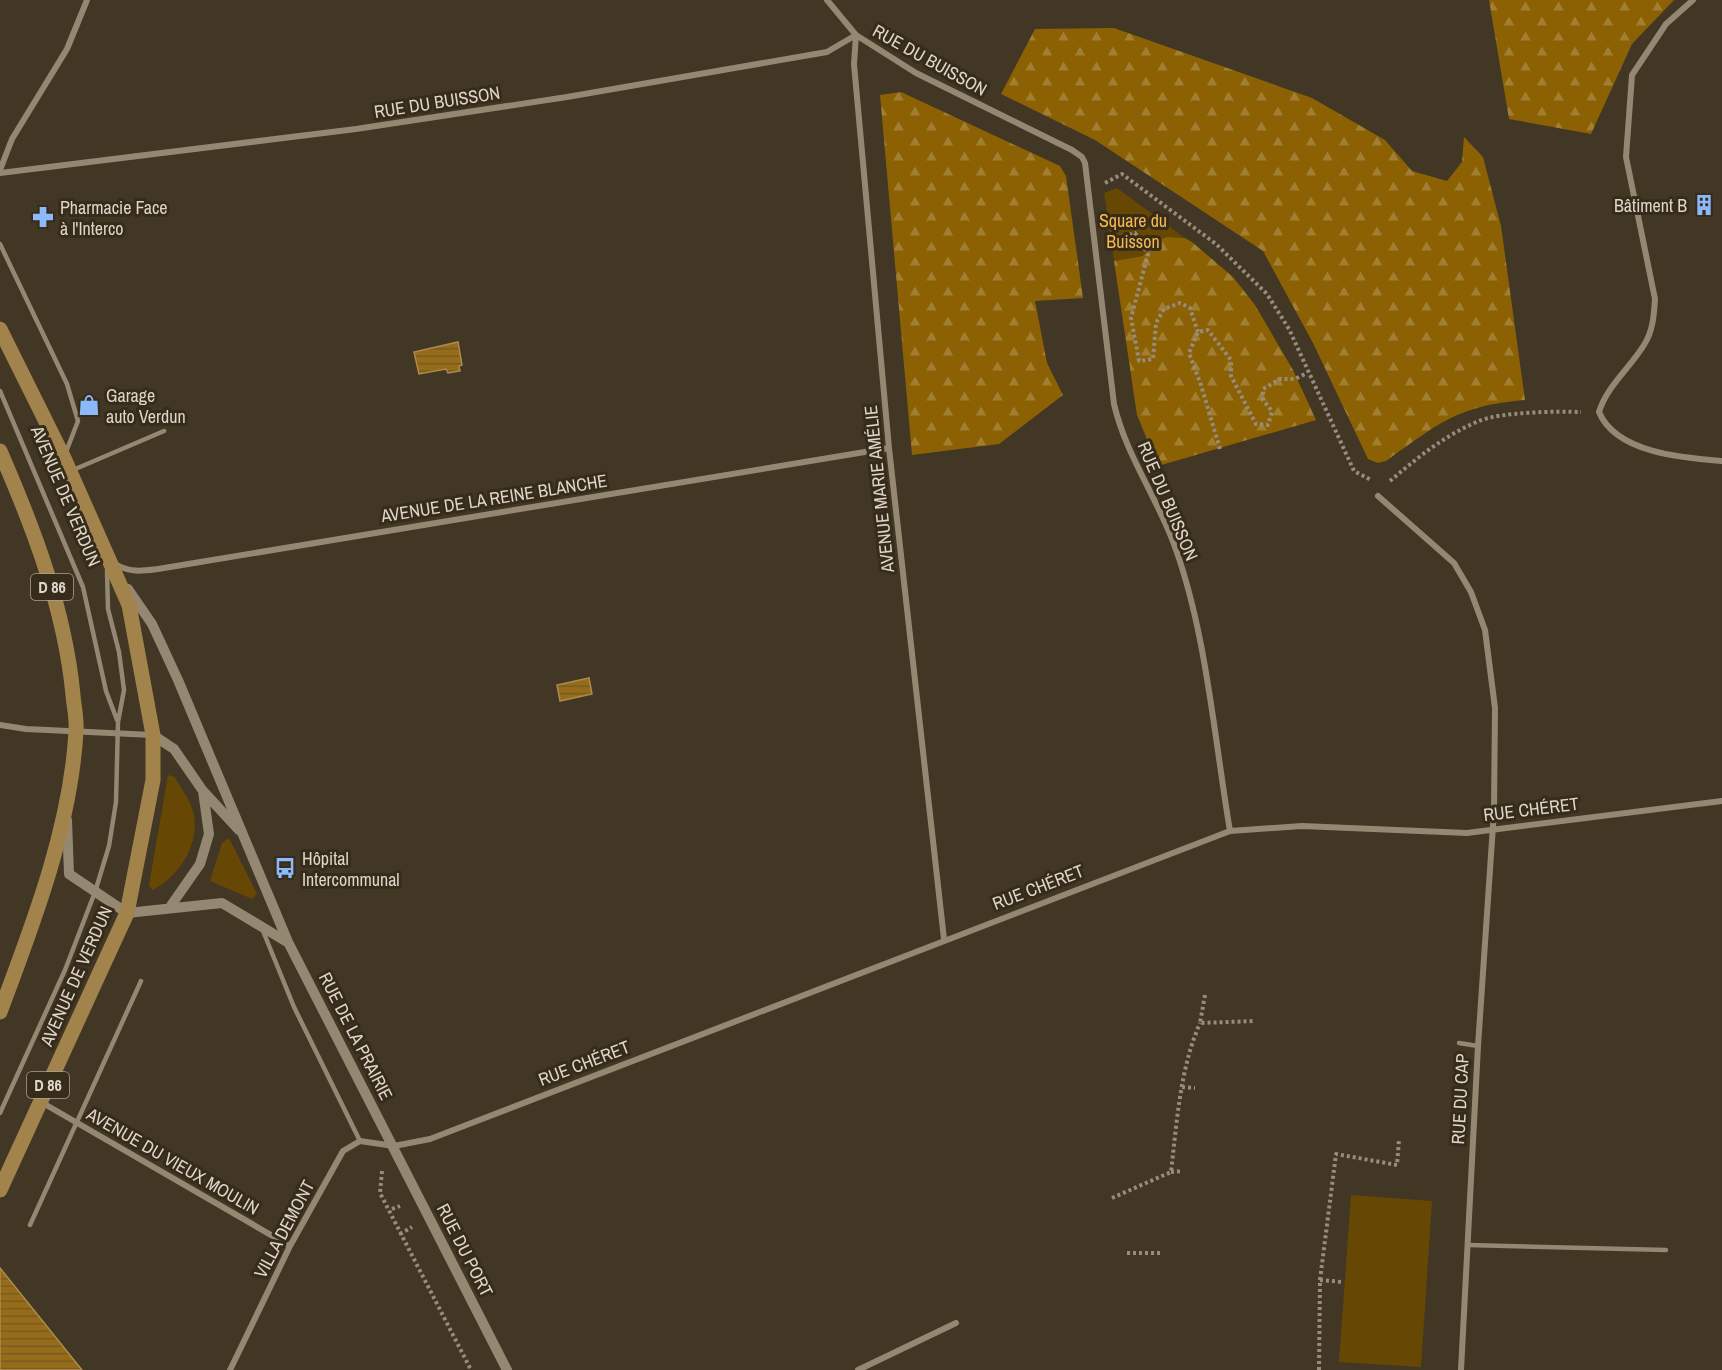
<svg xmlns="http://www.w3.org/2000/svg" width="1722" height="1370" viewBox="0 0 1722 1370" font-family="'Archivo Narrow',sans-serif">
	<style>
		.green { fill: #674704 }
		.forest { fill: url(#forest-firs) }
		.water { fill: url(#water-rules); stroke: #ac8c4e; stroke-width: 1.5 }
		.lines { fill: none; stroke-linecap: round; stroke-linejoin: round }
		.path { stroke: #968d7e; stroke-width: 4; stroke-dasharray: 3 3; stroke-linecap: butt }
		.service { stroke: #958873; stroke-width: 4.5 }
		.minor { stroke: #958873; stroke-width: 6 }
		.tertiary { stroke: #958873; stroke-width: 10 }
		.primary { stroke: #a3834c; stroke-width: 15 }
		.labels { text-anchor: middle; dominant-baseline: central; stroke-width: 6; stroke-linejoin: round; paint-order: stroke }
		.shield { fill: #372c1a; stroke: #aba396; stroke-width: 1.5 }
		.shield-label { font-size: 16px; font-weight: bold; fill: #ddd6cb }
		.street-label { font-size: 18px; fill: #ddd6cb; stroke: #372c1a }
		.poi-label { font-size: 18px; fill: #ddd6cb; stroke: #372c1a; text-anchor: start }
		.park-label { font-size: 18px; fill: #f5b950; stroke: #372c1a }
	</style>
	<defs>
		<pattern id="forest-firs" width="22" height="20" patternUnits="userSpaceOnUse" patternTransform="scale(1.5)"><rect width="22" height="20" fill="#8b6103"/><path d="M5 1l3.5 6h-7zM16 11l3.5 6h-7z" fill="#a07e32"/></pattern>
		<pattern id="water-rules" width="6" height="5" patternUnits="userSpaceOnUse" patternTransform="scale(1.5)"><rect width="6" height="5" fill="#976c19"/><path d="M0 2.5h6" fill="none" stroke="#755a27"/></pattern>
	</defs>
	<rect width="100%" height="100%" fill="#423624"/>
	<path class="green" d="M1117 188 1185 238C1165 236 1156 240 1143 256L1114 261 1104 193Z
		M168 775 175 777C180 788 190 799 193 811 201 842 181 875 153 890L149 886 150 879Z
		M229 838 257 894 252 899 210 881 222 843Z
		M1351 1195 1432 1201 1421 1367 1339 1362Z"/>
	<path class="forest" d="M1489 0H1674L1632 44 1591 134 1509 119Z
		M1114 28 1312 98 1385 140 1412 171 1447 181 1462 162 1464 137 1483 157 1501 226 1525 400C1456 406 1440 423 1386 461L1378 463 1368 459 1313 343 1263 251 1095 140 1001 94 1035 29Z
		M901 92 1060 166 1066 176 1083 298 1035 301 1047 363 1063 395 999 444 912 455 880 95Z
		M1168 237 1185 238 1192 242 1233 277 1255 305 1293 370 1316 420 1158 466 1137 415 1114 261 1143 256 1155 241Z"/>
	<path class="water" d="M458 342 462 365 459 366 460 371 448 373 446 369 419 374 414 352Z
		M589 678 592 694 560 701 557 685Z
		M0 1268 82 1370H0Z"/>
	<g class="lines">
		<path class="path" d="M1105 183 1122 174 1216 244 1267 294 1289 329 1354 471 1371 480
			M1112 240 1135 233 1148 254 1131 318 1139 361 1153 359 1156 323 1164 309 1180 303 1190 308 1198 332
			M1220 449 1201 385 1189 353 1198 332 1208 330 1231 360V376L1256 424 1268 425 1272 411 1263 400V389L1280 379H1295L1307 373
			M1390 481C1417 458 1445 435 1479 421 1500 412 1557 411 1581 412
			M1205 995 1200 1023 1255 1021
			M1182 1087 1195 1088
			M382 1171 380 1193 471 1370
			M1171 1172 1182 1171
			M1112 1198 1171 1172C1177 1121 1180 1069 1200 1023
			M392 1209 400 1206
			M400 1234 412 1227
			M1127 1253H1163
			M1320 1280 1342 1282
			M1319 1370 1320 1280 1336 1154 1397 1165 1399 1140"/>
		<path class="service" d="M0 244 67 384 78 421 66 452
			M0 391 83 587 106 691 117 720
			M73 470 164 431
			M263 931 294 1007 360 1141
			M1459 1043 1478 1046
			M0 1113 65 970 95 892 109 846 116 802 118 722 124 690 119 652 108 609 107 571
			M30 1225 141 981
			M1468 1245 1666 1250"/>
		<path class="minor" d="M827 0 856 35 916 73 1072 150 1082 157 1085 163 1114 404C1125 452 1154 493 1172 539 1206 627 1214 737 1230 831
			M1693 0 1666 24 1632 75 1626 157 1655 299C1654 315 1653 331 1644 345 1630 368 1607 386 1599 412 1616 453 1683 458 1722 461
			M856 35 854 64 889 448 944 939
			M0 170 12 139 67 49 87 0
			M0 173 356 129 567 97 827 52 856 35
			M1378 496 1454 563 1471 592 1485 630 1495 708 1494 811 1478 1046 1461 1370
			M115 564C130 573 142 571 158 569L889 448
			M0 725 26 729 152 735
			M41 1102 290 1246
			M230 1370 290 1246 343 1151 360 1141 394 1146 430 1139 1230 831 1302 826 1467 833 1722 801
			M858 1370 956 1323"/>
		<path class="tertiary" d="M128 589 152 624 178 680 288 942 507 1370
			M153 735 174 749 203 791 239 830
			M67 820 69 874 127 913 222 903 287 942
			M170 907 200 864 209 834 203 791"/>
		<path class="primary" d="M0 329 64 458 129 605 153 735V780L127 913 0 1190
			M0 451C34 529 65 610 73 695 74 707 77 719 76 731 71 826 33 924 0 1012"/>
	</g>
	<defs>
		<symbol id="building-bare" viewBox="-9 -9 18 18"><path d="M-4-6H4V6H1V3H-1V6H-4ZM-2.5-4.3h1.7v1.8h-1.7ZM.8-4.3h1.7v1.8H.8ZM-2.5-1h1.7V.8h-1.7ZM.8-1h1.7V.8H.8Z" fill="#8cb9fc" stroke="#372c1a" stroke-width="2.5" paint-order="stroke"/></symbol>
		<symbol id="pharmacy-bare" viewBox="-9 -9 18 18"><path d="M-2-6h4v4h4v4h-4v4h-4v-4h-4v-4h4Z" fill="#8cb9fc" stroke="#372c1a" stroke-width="2.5" paint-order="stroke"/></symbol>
		<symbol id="shop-bare" viewBox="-9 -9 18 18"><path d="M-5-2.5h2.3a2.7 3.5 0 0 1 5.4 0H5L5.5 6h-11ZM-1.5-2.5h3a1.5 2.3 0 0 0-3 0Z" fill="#8cb9fc" stroke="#372c1a" stroke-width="2.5" paint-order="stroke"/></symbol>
		<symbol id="bus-bare" viewBox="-9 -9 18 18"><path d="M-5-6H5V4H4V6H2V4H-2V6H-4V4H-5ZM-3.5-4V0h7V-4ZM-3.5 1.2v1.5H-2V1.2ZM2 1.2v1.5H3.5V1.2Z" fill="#8cb9fc" stroke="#372c1a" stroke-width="2.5" paint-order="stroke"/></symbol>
	</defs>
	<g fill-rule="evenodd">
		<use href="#building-bare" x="1689" y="190" width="30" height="30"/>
		<use href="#pharmacy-bare" x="28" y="202" width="30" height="30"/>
		<use href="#shop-bare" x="74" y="390" width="30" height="30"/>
		<use href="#bus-bare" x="270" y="853" width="30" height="30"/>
	</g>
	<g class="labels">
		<g class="shield">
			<rect x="31" y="574" width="42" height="26" rx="4.5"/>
			<rect x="27" y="1072" width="42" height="26" rx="4.5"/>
		</g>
		<g class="shield-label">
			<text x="52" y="587">D 86</text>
			<text x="48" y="1085">D 86</text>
		</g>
		<g class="street-label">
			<text transform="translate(930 60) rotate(29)">RUE DU BUISSON</text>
			<text transform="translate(437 102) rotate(-9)">RUE DU BUISSON</text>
			<text transform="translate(879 489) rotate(-96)">AVENUE MARIE AMÉLIE</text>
			<text transform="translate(66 496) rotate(67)">AVENUE DE VERDUN</text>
			<text transform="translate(494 498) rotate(-9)">AVENUE DE LA REINE BLANCHE</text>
			<text transform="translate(1168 501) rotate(67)">RUE DU BUISSON</text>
			<text transform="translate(1531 809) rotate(-7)">RUE CHÉRET</text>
			<text transform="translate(1038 887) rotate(-21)">RUE CHÉRET</text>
			<text transform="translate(76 976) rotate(-66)">AVENUE DE VERDUN</text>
			<text transform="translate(356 1036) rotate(63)">RUE DE LA PRAIRIE</text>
			<text transform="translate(584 1063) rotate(-21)">RUE CHÉRET</text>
			<text transform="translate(1460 1099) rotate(-87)">RUE DU CAP</text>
			<text transform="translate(173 1161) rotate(30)">AVENUE DU VIEUX MOULIN</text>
			<text transform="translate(284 1229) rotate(-62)">VILLA DEMONT</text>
			<text transform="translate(465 1250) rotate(63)">RUE DU PORT</text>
		</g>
		<g class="poi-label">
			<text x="1687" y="205" text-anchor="end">Bâtiment B</text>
			<text x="60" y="207">Pharmacie Face<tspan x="60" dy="21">à l'Interco</tspan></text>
			<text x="106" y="395">Garage<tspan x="106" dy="21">auto Verdun</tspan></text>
			<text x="302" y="858">Hôpital<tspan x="302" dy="21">Intercommunal</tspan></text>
		</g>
		<g class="park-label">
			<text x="1133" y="220">Square du<tspan x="1133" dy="21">Buisson</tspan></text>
		</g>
	</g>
</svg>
